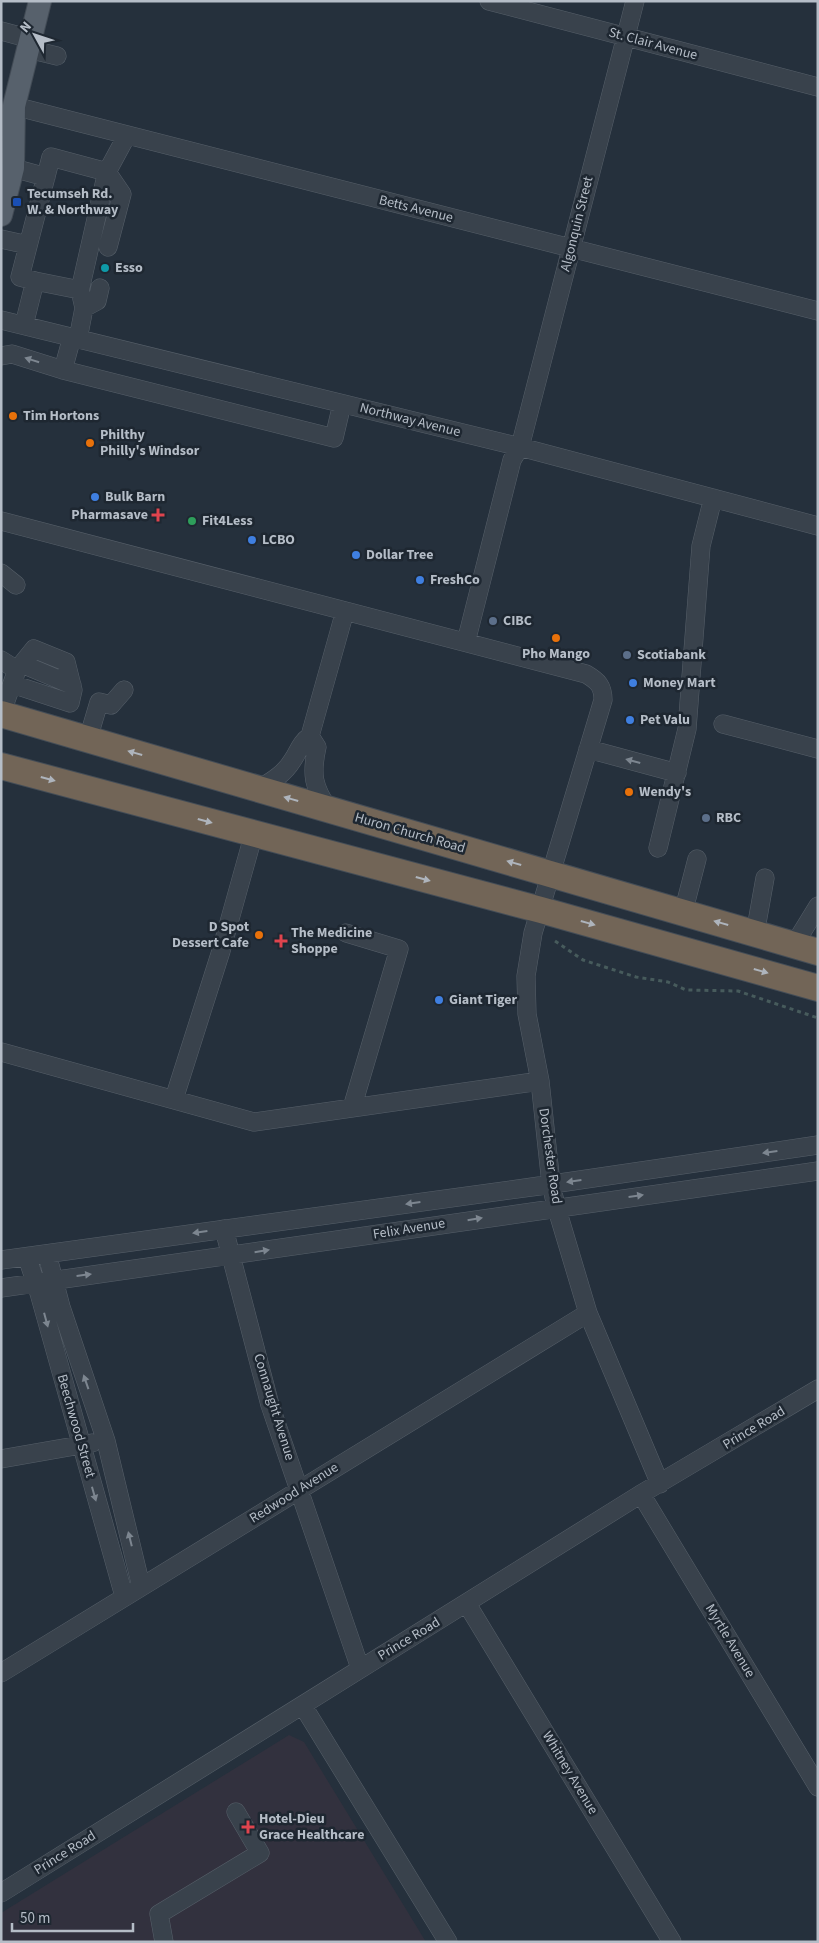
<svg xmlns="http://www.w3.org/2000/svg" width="819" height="1943" viewBox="0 0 819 1943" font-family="'Source Sans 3',sans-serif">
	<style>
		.medical { fill: #32313e }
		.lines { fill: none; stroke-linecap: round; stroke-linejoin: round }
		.minor-casing { stroke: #57606a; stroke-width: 19 }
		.major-casing { stroke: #424b55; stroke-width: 24 }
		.highway-casing { stroke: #444d57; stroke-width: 28 }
		.path { stroke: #475b5c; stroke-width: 3; stroke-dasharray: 4 4; stroke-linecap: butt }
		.minor { stroke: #39424c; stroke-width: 18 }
		.major { stroke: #57616c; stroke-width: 22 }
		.highway { stroke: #726557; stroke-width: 26 }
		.oneway { fill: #7d8690 }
		.oneway2 { fill: #aeb4bc }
		.transit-dot { fill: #1a4fb4; stroke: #1e2731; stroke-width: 2 }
		.culture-dot { fill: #0f9aa8; stroke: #1e2731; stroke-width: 2 }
		.food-dot { fill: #e8710a; stroke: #1e2731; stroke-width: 2 }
		.shop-dot { fill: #3f7fe0; stroke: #1e2731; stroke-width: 2 }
		.health-dot { fill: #e0444e; stroke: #1e2731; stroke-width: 2 }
		.leisure-dot { fill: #2e9e5b; stroke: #1e2731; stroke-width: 2 }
		.service-dot { fill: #5c6f8a; stroke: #1e2731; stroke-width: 2 }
		.labels { text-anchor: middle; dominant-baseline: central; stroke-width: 5; stroke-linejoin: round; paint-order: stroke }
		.street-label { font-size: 14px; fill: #b5bdc7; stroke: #1e2731 }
		.poi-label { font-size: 14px; font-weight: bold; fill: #b5bdc7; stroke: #1e2731; text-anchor: start }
	</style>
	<rect width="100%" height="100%" fill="#25303c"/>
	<path class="medical" d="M289 1735 304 1742 426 1942H1V1913Z"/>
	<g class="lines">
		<defs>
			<path id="minor" d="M489 1 818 87
				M1 31 31 39
				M28 49 57 56
				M14 106 818 311
				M13 168 46 177
				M1 239 28 245
				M35 281 80 290
				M84 308 97 301 100 288
				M1 320 520 447 818 526
				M24 325 35 281 20 277 51 157 107 172 122 194 108 247
				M72 337 63 370 334 438 342 404
				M78 339 84 308 80 290 99 206 107 172 127 135
				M1 356 12 354 63 370
				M1 521 586 674C598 681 603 686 603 700L533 933 526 976 527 1014 540 1081 551 1184 556 1206 588 1313 660 1484
				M1 573 16 585
				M466 642 512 460 520 447 635 1
				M1 660 17 670 1 714
				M22 664 72 685
				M12 684 70 703 73 690 66 662 34 649 17 670
				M723 724 818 749
				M310 736 317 747C311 774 313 787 329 810
				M88 739 99 702 111 705 124 690
				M588 749 677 773
				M259 789C272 781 284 774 292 761 299 751 300 743 310 736L345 611
				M658 848 687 729 701 546 713 498
				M683 913 697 859
				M346 933 399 949 352 1108
				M755 934 765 878
				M794 945 818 906
				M1 1052 254 1122 540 1081
				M174 1099 221 951 254 833
				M224 1229 270 1405 360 1668
				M47 1254 61 1307 106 1441 141 1586
				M27 1257 39 1293 124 1596
				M1 1260 539 1186 818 1145
				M1 1288C273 1249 545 1208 818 1171
				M1 1459 92 1443
				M641 1494 818 1787
				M467 1604 672 1942
				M1 1673 588 1313
				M303 1706 448 1942
				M1 1893 641 1494 818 1389
				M164 1942 159 1914 260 1853 236 1812"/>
			<path id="major" d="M1 215 13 168 14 106 40 1"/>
			<path id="highway" d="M1 714 818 952
				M1 766 541 910 818 988"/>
		</defs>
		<use href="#minor" class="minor-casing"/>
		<use href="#major" class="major-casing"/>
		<use href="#highway" class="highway-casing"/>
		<path class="path" d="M555 941 583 960 636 977 668 982 686 990 738 991 818 1018"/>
		<use href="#minor" class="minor"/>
		<use href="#major" class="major"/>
		<use href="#highway" class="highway"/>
	</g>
	<defs><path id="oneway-solid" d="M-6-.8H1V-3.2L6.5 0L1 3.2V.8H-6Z" transform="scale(1.25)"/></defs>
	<g class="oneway">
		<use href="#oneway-solid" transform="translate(32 360) rotate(-162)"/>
		<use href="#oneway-solid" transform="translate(633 761) rotate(-165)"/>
		<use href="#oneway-solid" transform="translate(770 1152) rotate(172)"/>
		<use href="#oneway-solid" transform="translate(574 1181) rotate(172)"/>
		<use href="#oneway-solid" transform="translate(636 1196) rotate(-8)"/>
		<use href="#oneway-solid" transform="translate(413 1203) rotate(172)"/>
		<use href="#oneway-solid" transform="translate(475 1219) rotate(-9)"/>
		<use href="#oneway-solid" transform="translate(200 1232) rotate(172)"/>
		<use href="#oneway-solid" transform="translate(262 1251) rotate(-9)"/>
		<use href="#oneway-solid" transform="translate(84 1275) rotate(-7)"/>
		<use href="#oneway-solid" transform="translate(46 1320) rotate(75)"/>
		<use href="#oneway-solid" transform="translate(86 1382) rotate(-109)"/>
		<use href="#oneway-solid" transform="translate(94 1494) rotate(74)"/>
		<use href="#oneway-solid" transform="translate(130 1539) rotate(-104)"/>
	</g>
	<g class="oneway2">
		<use href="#oneway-solid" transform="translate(135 753) rotate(-164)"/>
		<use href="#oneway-solid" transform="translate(48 779) rotate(15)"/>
		<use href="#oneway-solid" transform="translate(291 799) rotate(-164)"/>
		<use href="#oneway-solid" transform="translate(205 821) rotate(15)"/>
		<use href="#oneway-solid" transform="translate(514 863) rotate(-164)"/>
		<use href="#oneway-solid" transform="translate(423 879) rotate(15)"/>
		<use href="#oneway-solid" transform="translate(588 923) rotate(16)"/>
		<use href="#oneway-solid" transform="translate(721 923) rotate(-164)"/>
		<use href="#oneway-solid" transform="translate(761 971) rotate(16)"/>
	</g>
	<rect class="transit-dot" x="12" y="197" width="10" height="10" rx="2.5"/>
	<circle class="culture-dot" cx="105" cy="268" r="5"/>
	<g class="food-dot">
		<circle cx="13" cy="416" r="5"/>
		<circle cx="90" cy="443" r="5"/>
		<circle cx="556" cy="638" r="5"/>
		<circle cx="629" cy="792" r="5"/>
		<circle cx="259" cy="935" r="5"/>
	</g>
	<g class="shop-dot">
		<circle cx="95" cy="497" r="5"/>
		<circle cx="252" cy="540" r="5"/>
		<circle cx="356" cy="555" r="5"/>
		<circle cx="420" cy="580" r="5"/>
		<circle cx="633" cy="683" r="5"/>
		<circle cx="630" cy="720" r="5"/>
		<circle cx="439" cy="1000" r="5"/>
	</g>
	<g class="health-dot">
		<path d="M155.5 507.5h5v5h5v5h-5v5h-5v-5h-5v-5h5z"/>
		<path d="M278.5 933.5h5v5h5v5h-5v5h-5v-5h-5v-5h5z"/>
		<path d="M245.5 1819.5h5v5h5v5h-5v5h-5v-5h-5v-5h5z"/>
	</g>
	<circle class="leisure-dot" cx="192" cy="521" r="5"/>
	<g class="service-dot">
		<circle cx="493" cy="621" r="5"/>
		<circle cx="627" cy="655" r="5"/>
		<circle cx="706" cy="818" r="5"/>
	</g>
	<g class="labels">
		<g class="street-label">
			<text transform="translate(653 44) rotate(15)">St. Clair Avenue</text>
			<text transform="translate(416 209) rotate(14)">Betts Avenue</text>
			<text transform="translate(577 224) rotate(-76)">Algonquin Street</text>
			<text transform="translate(410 420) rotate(14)">Northway Avenue</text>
			<text transform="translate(410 833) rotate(16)">Huron Church Road</text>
			<text transform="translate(550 1156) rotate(82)">Dorchester Road</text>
			<text transform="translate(409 1229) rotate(-9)">Felix Avenue</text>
			<text transform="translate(274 1407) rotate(73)">Connaught Avenue</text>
			<text transform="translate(76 1426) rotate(74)">Beechwood Street</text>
			<text transform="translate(754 1428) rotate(-31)">Prince Road</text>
			<text transform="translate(294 1493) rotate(-32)">Redwood Avenue</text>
			<text transform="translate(409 1639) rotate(-31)">Prince Road</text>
			<text transform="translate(730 1641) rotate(59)">Myrtle Avenue</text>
			<text transform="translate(570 1773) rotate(59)">Whitney Avenue</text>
			<text transform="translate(65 1853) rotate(-32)">Prince Road</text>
		</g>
		<g class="poi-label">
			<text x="27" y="194">Tecumseh Rd.<tspan x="27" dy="16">W. &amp; Northway</tspan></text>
			<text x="115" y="268">Esso</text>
			<text x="23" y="416">Tim Hortons</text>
			<text x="100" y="435">Philthy<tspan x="100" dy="16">Philly's Windsor</tspan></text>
			<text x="105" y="497">Bulk Barn</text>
			<text x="148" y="515" text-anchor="end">Pharmasave</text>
			<text x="202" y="521">Fit4Less</text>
			<text x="262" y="540">LCBO</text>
			<text x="366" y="555">Dollar Tree</text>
			<text x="430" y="580">FreshCo</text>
			<text x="503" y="621">CIBC</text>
			<text x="556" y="654" text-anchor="middle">Pho Mango</text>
			<text x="637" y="655">Scotiabank</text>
			<text x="643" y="683">Money Mart</text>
			<text x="640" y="720">Pet Valu</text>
			<text x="639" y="792">Wendy's</text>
			<text x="716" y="818">RBC</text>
			<text x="249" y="927" text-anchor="end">D Spot<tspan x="249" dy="16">Dessert Cafe</tspan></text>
			<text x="291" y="933">The Medicine<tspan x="291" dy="16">Shoppe</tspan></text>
			<text x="449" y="1000">Giant Tiger</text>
			<text x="259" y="1819">Hotel-Dieu<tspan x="259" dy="16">Grace Healthcare</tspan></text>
		</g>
	</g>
	<rect width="819" height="1943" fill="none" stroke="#b5bdc7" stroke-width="5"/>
	<g transform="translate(35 35) rotate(310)" stroke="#1e2731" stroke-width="4" paint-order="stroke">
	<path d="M0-4L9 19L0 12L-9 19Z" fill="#b5bdc7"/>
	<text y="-8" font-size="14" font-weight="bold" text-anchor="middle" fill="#b5bdc7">N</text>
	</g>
	<path d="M12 1923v8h121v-8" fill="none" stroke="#b5bdc7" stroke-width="2.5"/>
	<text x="20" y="1923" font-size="15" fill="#b5bdc7" stroke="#1e2731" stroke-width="4" paint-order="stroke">50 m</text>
</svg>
